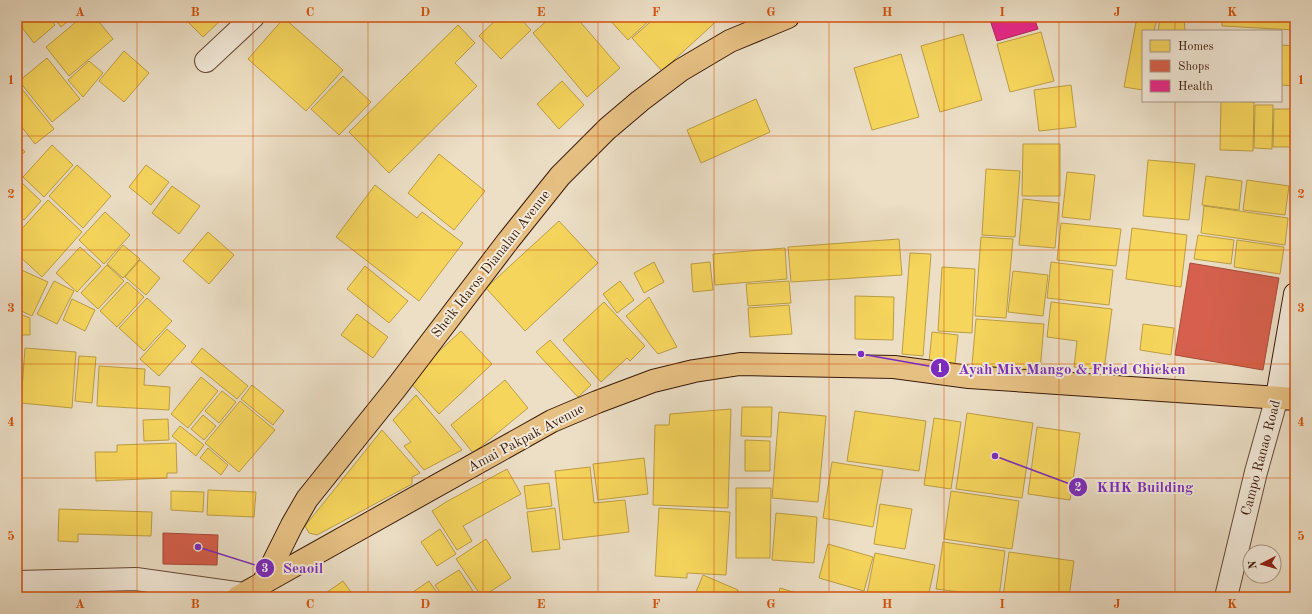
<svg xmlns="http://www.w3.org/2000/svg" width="1312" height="614" viewBox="0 0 1312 614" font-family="'Old Standard TT',serif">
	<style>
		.homes { fill: #f6d55c; stroke: #bd9d43 }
		.shops { fill: #d6604d; stroke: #a74b39 }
		.health { fill: #e7298a; stroke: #b32463 }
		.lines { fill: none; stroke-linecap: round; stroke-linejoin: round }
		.street-casing { stroke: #664b38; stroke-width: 24 }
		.secondary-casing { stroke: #391a09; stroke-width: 24 }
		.primary-casing { stroke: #391a09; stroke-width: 24 }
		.highway-casing { stroke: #391a09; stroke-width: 24 }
		.street { stroke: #f3eada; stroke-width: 22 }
		.secondary { stroke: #f3eada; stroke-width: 22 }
		.primary { stroke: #e6c083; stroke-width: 22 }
		.highway { stroke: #e6c083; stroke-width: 22 }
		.grid { fill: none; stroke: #d6530c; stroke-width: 1; stroke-opacity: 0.55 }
		.labels { text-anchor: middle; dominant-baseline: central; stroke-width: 4; stroke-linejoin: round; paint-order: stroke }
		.street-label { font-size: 14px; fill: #391a09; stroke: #f3eada }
		.leader { fill: none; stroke: #7b2cbf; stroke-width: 1.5 }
		.callout-dot { fill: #7b2cbf; stroke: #f3eada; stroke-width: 1.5 }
		.mark-label { font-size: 12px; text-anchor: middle; font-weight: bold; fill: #fff }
		.callout-label { font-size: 15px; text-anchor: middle; font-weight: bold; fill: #7b2cbf; stroke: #f3eada; stroke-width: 4; stroke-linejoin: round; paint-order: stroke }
		.neatline { fill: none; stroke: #d6530c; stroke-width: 1.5 }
		.grid-label { font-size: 13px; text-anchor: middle; font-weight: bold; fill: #d6530c }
	</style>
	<rect width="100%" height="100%" fill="#ecdfc6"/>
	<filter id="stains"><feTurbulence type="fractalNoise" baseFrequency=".005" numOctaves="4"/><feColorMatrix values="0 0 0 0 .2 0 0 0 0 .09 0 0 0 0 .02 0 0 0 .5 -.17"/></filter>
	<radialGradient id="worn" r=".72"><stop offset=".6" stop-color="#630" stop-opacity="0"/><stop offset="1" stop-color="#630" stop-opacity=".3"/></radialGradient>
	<path class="homes" d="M17 17H48L55 25 34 43 17 21Z
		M53 17H73L61 27Z
		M82 17H95L113 39 69 76 46 47Z
		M183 17H219L222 19 203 37Z
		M499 17H519L531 30 501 59 479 36Z
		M551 17H576L620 68 587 97 533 33Z
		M607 17H653L628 40Z
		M656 17H721L662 71 632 38Z
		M1137 17H1157L1154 31H1143V90L1124 87Z
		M1160 17H1184L1185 31H1158Z
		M1222 17H1295V30L1222 26Z
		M284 18 343 70 306 111 248 59Z
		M458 25 475 43 455 63 477 86 389 173 349 132Z
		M1041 32 1054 81 1010 92 997 44Z
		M963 34 982 100 940 112 921 46Z
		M1281 45 1295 46V86L1281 85Z
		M124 51 149 73 124 102 99 81Z
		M901 54 919 117 872 130 854 68Z
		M47 58 80 99 52 122 19 81Z
		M89 61 103 73 83 97 68 80Z
		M343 76 371 102 339 135 311 109Z
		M562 81 584 105 559 129 537 104Z
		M1071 85 1076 127 1039 131 1034 90Z
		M22 89 54 129 35 144 17 121V93Z
		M756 99 770 132 701 163 687 130Z
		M1221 101 1254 102 1253 151 1220 150Z
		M1255 105H1273L1272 149 1254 148Z
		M1274 109H1295V147H1273Z
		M17 143 25 152 17 158Z
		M1023 144H1060V196H1022Z
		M52 145 73 165 44 197 23 177Z
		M439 154 485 191 454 230 408 193Z
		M1148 160 1195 164 1189 220 1143 216Z
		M77 165 111 196 83 228 49 196Z
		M146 165 169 182 151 205 129 187Z
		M986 169 1020 171 1015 237 982 235Z
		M1067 172 1095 175 1090 220 1062 217Z
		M1206 176 1242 181 1239 210 1202 205Z
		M1247 180 1289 186 1285 215 1243 210Z
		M21 182 41 201 24 220 17 213V187Z
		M375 185 417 218 422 212 463 243 419 301 336 237Z
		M172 186 200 206 179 234 152 213Z
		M1023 199 1059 203 1055 248 1019 245Z
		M48 200 82 232 42 277 17 254V234Z
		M1204 206 1288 218 1285 245 1201 233Z
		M105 212 130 235 104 264 79 240Z
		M559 221 598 263 525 331 486 288Z
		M1061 223 1121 229 1116 266 1057 260Z
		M1132 228 1187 235 1181 287 1126 279Z
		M208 232 234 255 209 284 183 261Z
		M1198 235 1234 240 1231 264 1194 259Z
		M981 237 1013 239 1006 318 975 316Z
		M899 239 902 275 791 282 788 247Z
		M1237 240 1284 247 1280 274 1234 267Z
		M123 245 140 259 123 278 107 264Z
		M80 247 101 266 77 292 56 273Z
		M785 248 787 279 715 285 713 254Z
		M910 253 931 254 923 356 902 354Z
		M140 260 160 278 146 295 125 277Z
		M654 262 664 282 644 293 634 273Z
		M710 262 713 290 693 292 691 264Z
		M1051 262 1113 270 1109 305 1047 298Z
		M107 265 124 281 98 309 81 293Z
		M365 266 408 301 389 323 347 289Z
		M942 267 975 269 972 333 938 331Z
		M17 268 48 282 32 316 17 309Z
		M1013 271 1048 275 1043 316 1008 312Z
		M54 281 74 291 57 324 37 314Z
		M620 281 634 300 617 313 603 294Z
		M789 281 791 303 748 306 746 284Z
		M127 282 144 297 117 327 100 311Z
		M855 296 894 297 893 340 855 339Z
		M649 297 677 347 658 354 626 316Z
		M147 298 172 321 144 351 119 328Z
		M72 299 95 310 85 331 63 320Z
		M604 302 645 346 630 361 627 358 601 382 563 340Z
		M1051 302 1112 309 1104 370 1074 367 1077 341 1047 337Z
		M789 305 792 334 750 337 748 308Z
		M17 313 30 318V335H17Z
		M357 314 388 337 373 358 341 335Z
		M976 319 1044 324 1040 371 972 365Z
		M1143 324 1174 328 1171 355 1140 350Z
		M167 329 186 346 159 376 140 359Z
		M461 331 492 364 439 414 408 380Z
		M932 332 958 335 955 364 929 362Z
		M550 340 591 385 578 397 536 352Z
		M25 348 76 352 72 408 21 403Z
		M202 348 248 386 237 399 191 362Z
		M79 356 96 357 92 403 75 401Z
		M99 366 145 369 144 385 170 387 169 410 97 406Z
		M201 377 218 391 188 428 171 414Z
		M505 380 528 408 473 453 451 425Z
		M252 385 284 411 273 425 241 399Z
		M222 391 236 402 219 423 205 411Z
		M416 395 462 450 424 470 404 446 411 442 393 420Z
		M240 401 275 430 239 472 205 443Z
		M742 407H772L771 437 741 436Z
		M731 409 728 508 653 505 655 425H669L670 414Z
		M855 411 926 421 919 471 847 461Z
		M779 412 826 416 818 502 772 498Z
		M967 413 1033 423 1022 498 956 489Z
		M203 415 216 426 204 440 191 429Z
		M934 418 961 422 951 489 924 485Z
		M168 419 169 440 144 441 143 420Z
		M180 426 204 445 196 456 172 436Z
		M1037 427 1080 433 1070 500 1028 494Z
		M382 430 420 473 412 477V484L317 535 309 533 305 526Z
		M745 440 770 441V471H745Z
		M176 443 177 473H167V478L96 481 95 452H117V445Z
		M208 448 228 465 221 475 200 458Z
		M644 458 648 494 598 500 593 464Z
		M832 462 883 470 873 527 823 518Z
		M590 467 594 503 625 500 629 532 563 540 555 471Z
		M507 469 521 494 463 526 472 541 457 550 432 511 446 502Z
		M549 483 552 506 527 509 524 486Z
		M736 488H771L770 558H736Z
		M208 490 256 492 254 517 207 515Z
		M171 491 204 492 203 512 171 510Z
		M951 491 1019 501 1012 549 944 539Z
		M880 504 912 509 905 549 874 544Z
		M555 508 560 549 532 552 527 512Z
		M659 508 730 512 726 575 687 573V578L655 576Z
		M59 509 152 512 151 536 78 534V542L58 541Z
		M776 513 817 517 814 563 772 560Z
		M440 529 456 554 437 566 421 542Z
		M486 539 511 578 482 597 456 559Z
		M943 542 1005 551 999 597 936 589Z
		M828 544 873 557 864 591 819 578Z
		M1009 552 1074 561 1069 597H1003Z
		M875 553 935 565 928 597H881L867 594Z
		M459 570 477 597H443L435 585Z
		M703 575 738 590 736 597H694Z
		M343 581 354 596 352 597H320Z
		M429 581 440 597H406Z
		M780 588 809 597H778Z
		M936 594 957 597H936Z"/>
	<path class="shops" d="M1190 263 1279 278 1263 370 1175 355Z
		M163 533 218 535 217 565 163 564Z"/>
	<path class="health" d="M989 17H1034L1038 29 997 41Z"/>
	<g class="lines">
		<defs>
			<path id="street" d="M206 61 253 17
				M17 582 136 579 243 594
				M1226 597 1256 472 1277 397"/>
			<path id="secondary" d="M1277 397 1295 294"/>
			<path id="primary" d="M263 583 292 525 307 499 396 388 508 241 560 176 607 129 640 101 681 70 730 41 788 17"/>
			<path id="highway" d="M238 597 552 421 597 402 653 381 694 371 740 364 894 367 969 377 1295 399"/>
		</defs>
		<use href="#street" class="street-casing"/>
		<use href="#secondary" class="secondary-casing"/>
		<use href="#primary" class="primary-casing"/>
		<use href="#highway" class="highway-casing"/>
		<use href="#street" class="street"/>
		<use href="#secondary" class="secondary"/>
		<use href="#primary" class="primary"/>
		<use href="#highway" class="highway"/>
	</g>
	<path class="grid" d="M137 17V597M253 17V597M368 17V597M483 17V597M598 17V597M714 17V597M829 17V597M944 17V597M1059 17V597M1175 17V31M1175 101V597M17 136H1295M17 250H1295M17 364H1295M17 478H1295"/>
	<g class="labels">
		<g class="street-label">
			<text transform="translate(491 264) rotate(-52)">Sheik Idaros Dianalan Avenue</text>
			<text transform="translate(526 438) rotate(-28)">Amai Pakpak Avenue</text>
			<text transform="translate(1261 458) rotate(-75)">Campo Ranao Road</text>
		</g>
	</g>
	<path class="leader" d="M861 354L940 368M995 456L1078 487M198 547L265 568"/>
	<g class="callout-dot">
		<circle cx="861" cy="354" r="4"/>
		<circle cx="995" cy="456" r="4"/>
		<circle cx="198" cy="547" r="4"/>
		<circle cx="940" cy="368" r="10"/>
		<circle cx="1078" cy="487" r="10"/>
		<circle cx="265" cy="568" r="10"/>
	</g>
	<g class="mark-label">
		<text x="940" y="372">1</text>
		<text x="1078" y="491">2</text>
		<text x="265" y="572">3</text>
	</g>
	<g class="callout-label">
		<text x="1072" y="374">Ayah Mix Mango &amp; Fried Chicken</text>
		<text x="1145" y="492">KHK Building</text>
		<text x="303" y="573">Seaoil</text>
	</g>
	<rect width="1312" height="614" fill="none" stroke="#ecdfc6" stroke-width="44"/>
	<rect x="1142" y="30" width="140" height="72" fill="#f3eada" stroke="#a99786"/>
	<rect x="1150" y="40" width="20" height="12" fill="#f6d55c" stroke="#a99786"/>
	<text x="1178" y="50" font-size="12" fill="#391a09">Homes</text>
	<rect x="1150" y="60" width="20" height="12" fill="#d6604d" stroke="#a99786"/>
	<text x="1178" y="70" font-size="12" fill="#391a09">Shops</text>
	<rect x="1150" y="80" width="20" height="12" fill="#e7298a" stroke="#a99786"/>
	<text x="1178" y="90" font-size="12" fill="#391a09">Health</text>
	<g transform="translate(1262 564) rotate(264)"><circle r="19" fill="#f3eada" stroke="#a99786"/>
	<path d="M0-3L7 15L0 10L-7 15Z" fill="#8f2418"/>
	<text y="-6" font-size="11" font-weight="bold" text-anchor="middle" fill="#391a09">N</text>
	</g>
	<rect x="22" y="22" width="1268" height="570" class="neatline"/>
	<g class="grid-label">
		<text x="80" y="16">A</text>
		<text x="195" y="16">B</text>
		<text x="310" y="16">C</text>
		<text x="425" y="16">D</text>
		<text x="541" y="16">E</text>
		<text x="656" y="16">F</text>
		<text x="771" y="16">G</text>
		<text x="887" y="16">H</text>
		<text x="1002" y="16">I</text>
		<text x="1117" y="16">J</text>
		<text x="1232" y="16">K</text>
		<text x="11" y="84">1</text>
		<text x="1301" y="84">1</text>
		<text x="11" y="198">2</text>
		<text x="1301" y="198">2</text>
		<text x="11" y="312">3</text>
		<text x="1301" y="312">3</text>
		<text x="11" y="426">4</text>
		<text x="1301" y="426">4</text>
		<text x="11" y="540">5</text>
		<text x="1301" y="540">5</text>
		<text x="80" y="608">A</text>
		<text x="195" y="608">B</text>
		<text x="310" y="608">C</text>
		<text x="425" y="608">D</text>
		<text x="541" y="608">E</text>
		<text x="656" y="608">F</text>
		<text x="771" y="608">G</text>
		<text x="887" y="608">H</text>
		<text x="1002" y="608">I</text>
		<text x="1117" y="608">J</text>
		<text x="1232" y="608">K</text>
	</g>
	<rect width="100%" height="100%" filter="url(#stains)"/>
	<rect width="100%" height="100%" fill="url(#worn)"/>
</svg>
